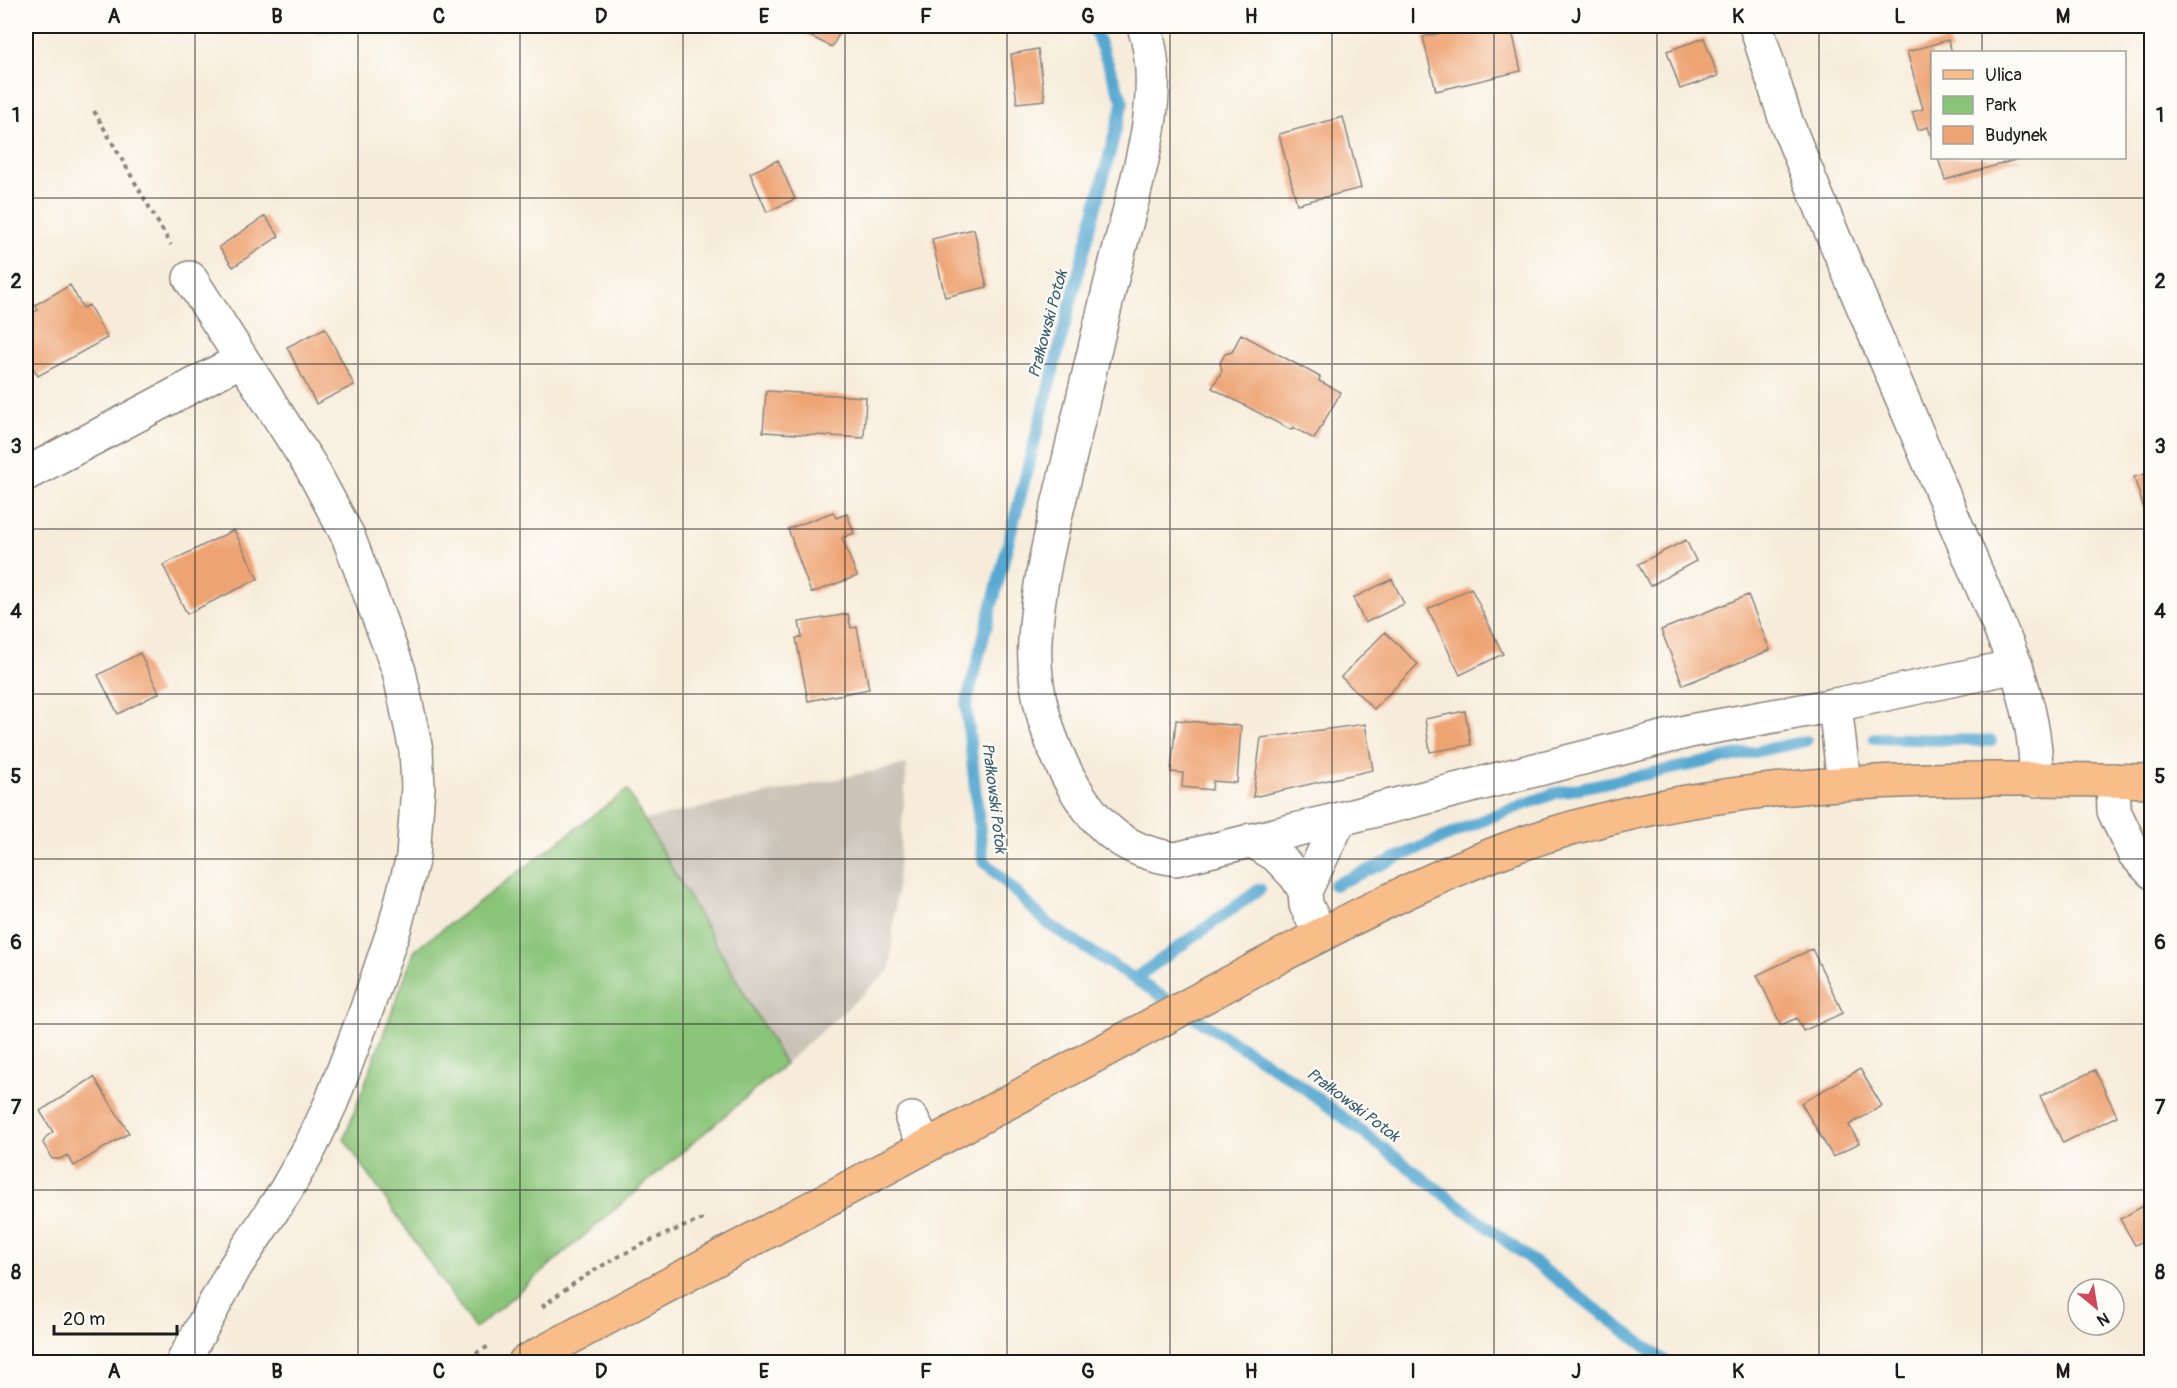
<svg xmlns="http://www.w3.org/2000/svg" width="2177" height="1388" viewBox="0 0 2177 1388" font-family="Pangolin,sans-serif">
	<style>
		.industrial { fill: #cbc3b8 }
		.green { fill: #8ac479; stroke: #53704a; stroke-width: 1.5 }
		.forest { fill: #6faa69; stroke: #466342; stroke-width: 1.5 }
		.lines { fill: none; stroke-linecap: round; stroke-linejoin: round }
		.stream { stroke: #56a8d1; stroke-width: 12 }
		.building { fill: #eea372 }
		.minor-casing { stroke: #8a847b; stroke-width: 36 }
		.major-casing { stroke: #8a847b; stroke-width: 36 }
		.path { stroke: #8a847b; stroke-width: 4; stroke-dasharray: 4.5 4.5; stroke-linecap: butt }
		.minor { stroke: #fff; stroke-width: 33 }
		.major { stroke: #f8bd88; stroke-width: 33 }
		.grid { fill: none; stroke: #1c1c1c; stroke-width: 1.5; stroke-opacity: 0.55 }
		.labels { text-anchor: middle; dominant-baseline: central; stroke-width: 4.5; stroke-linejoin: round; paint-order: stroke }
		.water-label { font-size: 16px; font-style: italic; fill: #365b6d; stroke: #fdfcf7 }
		.neatline { fill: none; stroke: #1c1c1c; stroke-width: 2 }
		.grid-label { font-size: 20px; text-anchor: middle; font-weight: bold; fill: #1c1c1c }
	</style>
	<rect width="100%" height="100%" fill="#fdfcf7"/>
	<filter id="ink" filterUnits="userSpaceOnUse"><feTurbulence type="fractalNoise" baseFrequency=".0167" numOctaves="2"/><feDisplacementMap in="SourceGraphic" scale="12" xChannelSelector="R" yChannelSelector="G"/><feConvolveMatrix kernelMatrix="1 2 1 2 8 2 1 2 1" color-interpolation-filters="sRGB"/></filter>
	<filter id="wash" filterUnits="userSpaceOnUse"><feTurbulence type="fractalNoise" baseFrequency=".008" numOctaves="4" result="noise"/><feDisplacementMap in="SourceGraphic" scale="24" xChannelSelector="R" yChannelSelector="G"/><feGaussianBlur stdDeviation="1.35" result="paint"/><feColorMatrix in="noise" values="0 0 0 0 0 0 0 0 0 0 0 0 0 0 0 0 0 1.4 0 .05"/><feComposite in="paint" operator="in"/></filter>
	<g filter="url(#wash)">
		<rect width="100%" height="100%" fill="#f7ecda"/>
		<path class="industrial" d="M907 764 890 970 785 1064 644 820Z"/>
		<path class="green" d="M627 790 785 1064 475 1329 344 1139 415 950Z"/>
		<path class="forest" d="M313 26H419L316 31Z"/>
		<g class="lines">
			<path class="stream" d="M1093 26 1123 102 966 705 983 860 1048 924 1292 1079 1666 1362
				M1875 738 1991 741
				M1334 885 1495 815 1556 793 1806 741
				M1134 979 1260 889"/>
		</g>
		<g id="blocks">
			<path class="building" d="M789 26H843L832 47Z
				M1442 26H1511L1521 71 1436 91 1423 37 1444 32Z
				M1704 38 1718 76 1680 89 1667 51Z
				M1948 40 1952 52H1932V139L1928 127 1918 130 1912 112 1923 109 1907 52Z
				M1038 49 1045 100 1017 103 1011 54Z
				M1343 117 1361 188 1297 204 1279 134Z
				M1938 158H2022L1945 180Z
				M778 160 795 199 767 212 750 173Z
				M265 216 279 236 233 267 219 247Z
				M974 229 987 287 945 297 932 239Z
				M70 285 83 308 89 305 107 338 38 376 26 355V317L38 310 35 305Z
				M325 328 354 385 316 404 287 347Z
				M1241 334 1320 377 1319 381 1341 392 1314 439 1293 427 1291 430 1212 388 1222 371 1220 363 1225 354 1232 352Z
				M766 391 866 397 864 438 763 432Z
				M2152 472V518L2147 519 2134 477Z
				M833 512 836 518 847 514 854 533 842 538 857 576 811 593 788 529Z
				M234 530 258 579 187 614 163 565Z
				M1686 540 1696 561 1650 586 1638 564Z
				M1392 579 1404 604 1365 623 1353 598Z
				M1471 588 1503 654 1460 675 1428 609Z
				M1748 595 1770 650 1683 685 1661 630Z
				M848 614 851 628 857 627 869 689 808 701 796 638 802 637 799 622Z
				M1385 632 1418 664 1374 709 1341 677Z
				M140 653 159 693 118 714 98 675Z
				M1465 711 1471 745 1430 752 1425 719Z
				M1176 720 1241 726 1237 783 1213 781 1212 790 1182 787 1183 773 1171 772Z
				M1365 724 1373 770 1253 797 1261 738Z
				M1812 949 1843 1013 1803 1031 1797 1018 1781 1025 1757 975Z
				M1860 1069 1882 1106 1849 1125 1859 1143 1833 1157 1801 1103Z
				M2095 1070 2117 1116 2063 1143 2040 1096Z
				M94 1077 129 1133 74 1166 67 1155 60 1159H52L43 1143 46 1137 53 1132 40 1111Z
				M2152 1201V1237L2135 1245 2120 1219Z"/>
		</g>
	</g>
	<g filter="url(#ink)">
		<use href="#blocks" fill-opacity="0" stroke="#8a847b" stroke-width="1.5"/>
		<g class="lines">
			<defs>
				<path id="minor" d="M1144 26C1165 88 1142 162 1126 224 1105 302 1087 381 1069 460 1055 519 1038 579 1035 640 1032 692 1049 745 1075 789 1101 831 1127 852 1176 859L1340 819
					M1756 26 1786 121 1826 219 2016 666C2028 704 2037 740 2036 780
					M26 474 241 360
					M1835 705 1844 783
					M2113 780 2114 811 2134 853 2152 872
					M1251 840 1276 855 1296 876 1305 891 1306 905 1321 935
					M1305 891 1340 819 1690 731 1835 705 2016 666
					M912 1119 926 1146
					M183 1362 235 1267 286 1190 311 1146 331 1103 365 1014 395 926 413 857 418 787 416 750 399 671 348 536 311 467 190 278"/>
				<path id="major" d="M525 1362 1267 963C1347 921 1428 878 1513 847 1714 774 1940 776 2152 781"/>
			</defs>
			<use href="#minor" class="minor-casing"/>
			<use href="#major" class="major-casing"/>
			<path class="path" d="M94 111 171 245
				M542 1307C592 1267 646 1240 706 1218
				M460 1362 491 1345"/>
			<use href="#minor" class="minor"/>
			<use href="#major" class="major"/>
		</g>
	</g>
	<path class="grid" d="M195 26V1362M358 26V1362M520 26V1362M683 26V1362M845 26V1362M1007 26V1362M1170 26V1362M1332 26V1362M1494 26V1362M1657 26V1362M1819 26V1362M1982 26V52M1982 158V1362M26 198H2152M26 364H2152M26 529H2152M26 694H2152M26 859H2152M26 1024H2152M26 1190H2152"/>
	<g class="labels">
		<g class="water-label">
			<text transform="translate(1048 324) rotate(-75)">Prałkowski Potok</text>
			<text transform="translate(994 798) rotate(83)">Prałkowski Potok</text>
			<text transform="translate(1353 1105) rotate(37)">Prałkowski Potok</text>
		</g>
	</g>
	<rect width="2177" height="1388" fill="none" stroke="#fdfcf7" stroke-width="66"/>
	<rect x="1931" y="51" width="195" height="108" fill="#fdfcf7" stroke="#a3a29f" stroke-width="1.5"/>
	<rect x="1943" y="70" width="30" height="9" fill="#f8bd88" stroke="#a3a29f" stroke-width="1.5"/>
	<text x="1985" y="81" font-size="18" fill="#1c1c1c">Ulica</text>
	<rect x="1943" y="96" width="30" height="18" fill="#8ac479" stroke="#a3a29f" stroke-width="1.5"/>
	<text x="1985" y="111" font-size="18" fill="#1c1c1c">Park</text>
	<rect x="1943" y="126" width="30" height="18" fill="#eea372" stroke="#a3a29f" stroke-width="1.5"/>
	<text x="1985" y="141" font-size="18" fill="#1c1c1c">Budynek</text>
	<g transform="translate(2096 1307) rotate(150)"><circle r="28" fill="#fdfcf7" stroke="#a3a29f" stroke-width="1.5"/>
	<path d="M0-4.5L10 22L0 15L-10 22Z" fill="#d1495b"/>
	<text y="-9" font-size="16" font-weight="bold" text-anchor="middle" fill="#1c1c1c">N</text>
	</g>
	<path d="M54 1325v9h123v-9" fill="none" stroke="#1c1c1c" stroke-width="3"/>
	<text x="63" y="1325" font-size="18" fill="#1c1c1c" stroke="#fdfcf7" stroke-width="4.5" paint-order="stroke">20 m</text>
	<rect x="33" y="33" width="2111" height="1322" class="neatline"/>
	<g class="grid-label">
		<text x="114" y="23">A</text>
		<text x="277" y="23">B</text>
		<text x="439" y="23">C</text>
		<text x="601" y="23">D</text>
		<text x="764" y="23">E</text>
		<text x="926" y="23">F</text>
		<text x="1088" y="23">G</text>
		<text x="1251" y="23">H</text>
		<text x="1413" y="23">I</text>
		<text x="1576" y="23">J</text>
		<text x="1738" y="23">K</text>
		<text x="1900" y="23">L</text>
		<text x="2063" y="23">M</text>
		<text x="16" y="122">1</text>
		<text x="2160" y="122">1</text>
		<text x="16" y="288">2</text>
		<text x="2160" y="288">2</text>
		<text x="16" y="453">3</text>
		<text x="2160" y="453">3</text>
		<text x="16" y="618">4</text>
		<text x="2160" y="618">4</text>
		<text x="16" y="783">5</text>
		<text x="2160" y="783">5</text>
		<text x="16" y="949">6</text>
		<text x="2160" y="949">6</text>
		<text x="16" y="1114">7</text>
		<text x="2160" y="1114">7</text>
		<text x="16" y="1279">8</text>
		<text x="2160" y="1279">8</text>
		<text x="114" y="1378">A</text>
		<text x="277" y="1378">B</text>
		<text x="439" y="1378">C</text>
		<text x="601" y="1378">D</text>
		<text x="764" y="1378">E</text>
		<text x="926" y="1378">F</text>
		<text x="1088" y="1378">G</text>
		<text x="1251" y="1378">H</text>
		<text x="1413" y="1378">I</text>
		<text x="1576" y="1378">J</text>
		<text x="1738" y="1378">K</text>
		<text x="1900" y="1378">L</text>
		<text x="2063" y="1378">M</text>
	</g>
</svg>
